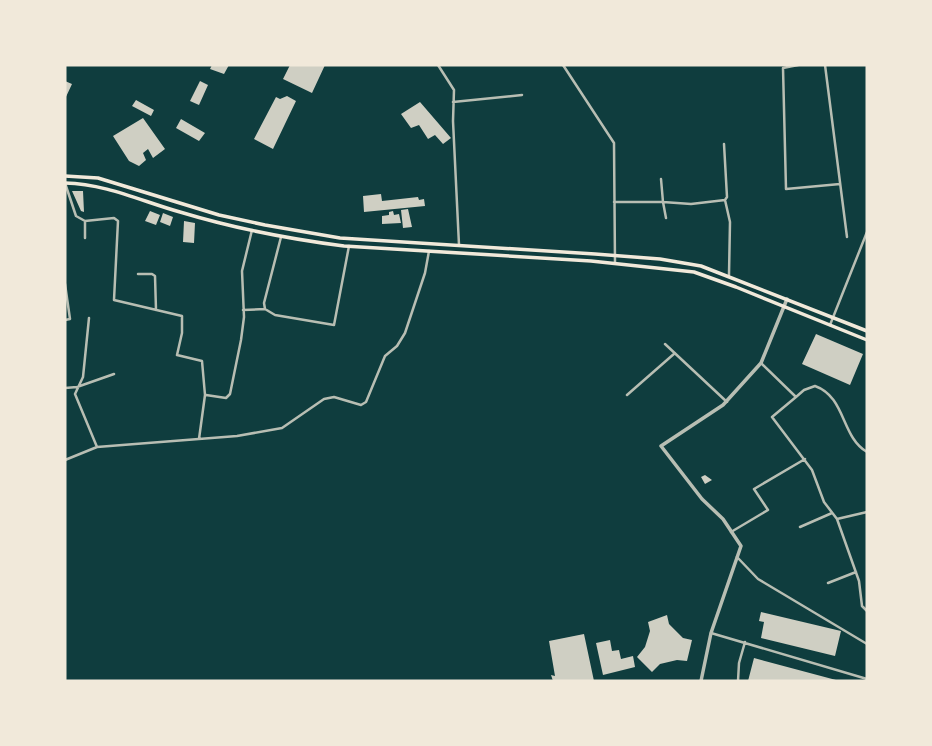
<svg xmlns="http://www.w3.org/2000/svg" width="932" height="746" viewBox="0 0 932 746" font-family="'Exo 2',sans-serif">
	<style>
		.building { fill: #cfcfc3 }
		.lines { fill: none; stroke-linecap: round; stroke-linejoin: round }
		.minor { stroke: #b8beb3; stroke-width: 2.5 }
		.tertiary { stroke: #b8beb3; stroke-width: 3.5 }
		.primary { stroke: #f1e9da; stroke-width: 3.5 }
	</style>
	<rect width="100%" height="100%" fill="#0f3d3e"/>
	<path class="building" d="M212 65H229L224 74 210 69Z
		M290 65H325L312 93 283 79Z
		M65 81 72 84 65 99Z
		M200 81 208 85 199 105 190 101Z
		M287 96 296 101 273 149 254 139 276 97 280 99Z
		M136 100 154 110 151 116 132 106Z
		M420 102 451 138 443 144 435 135 428 139 419 125 411 128 401 114Z
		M143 118 165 149 153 158 148 149 143 153 146 160 139 166 129 161 113 136Z
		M181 119 205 133 199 141 176 128Z
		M72 191H83L84 212 81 211Z
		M381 194 382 201 418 197 419 200 424 199 425 206 364 212 363 196Z
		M408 209 412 227 403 228 401 210Z
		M150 211 160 215 156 225 145 221Z
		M393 211 394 215 399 214 401 223 382 224V216L389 215V212Z
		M163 213 173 217 170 226 160 222Z
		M184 221 195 223 194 243 183 242Z
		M816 334 863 354 850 385 802 364Z
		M705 475 712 480 705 484 701 477Z
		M761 612 841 631 835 656 761 638 764 622 759 621Z
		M667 615 669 624 683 638 692 640 687 661 677 660 660 664 652 672 637 657 645 647 650 631 648 622Z
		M584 634 594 681H553L551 675 555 676 549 641Z
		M610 640 612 651 619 650 621 659 633 656 635 667 603 675 596 643Z
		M754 658 836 680V681H748Z"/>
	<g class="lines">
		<path class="minor" d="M438 65 454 90 453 121 459 245
			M563 65 614 143 615 263
			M798 65 783 68 786 189 840 184
			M825 65 847 237
			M453 102 522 95
			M65 183 76 216 85 221 114 218 118 221 114 300 182 316V333L177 355 202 361 205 395 199 439
			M725 200 730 222 729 275
			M614 202H663L661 179
			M666 218 663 202 691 204 725 200 727 197 724 144
			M85 221V238
			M138 274H152L155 276 156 310
			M65 284 70 319 65 320
			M265 309 264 303 281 237
			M243 310 265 309 275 315 334 325 349 246
			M89 318 83 377 75 394 97 447
			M830 325 867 232
			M665 344 727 402
			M761 363 796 397 772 417 812 470 824 502 837 519 859 581 862 606 867 611
			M65 388 77 387 114 374
			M206 395 226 398 230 394 241 340 244 317 242 271 252 230
			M627 395 675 353
			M796 397 804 390 815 386C846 397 841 437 867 452
			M65 460 97 447 237 436 282 428 324 399 334 397 361 405 366 402 385 356 397 346 405 333 425 273 429 251
			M837 519 867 512
			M800 527 832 513
			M731 532 768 510 754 489 805 459
			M737 557 758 579 867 644
			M828 583 856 572
			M711 633 867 679
			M738 681 739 663 745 642"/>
		<path class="tertiary" d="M701 681 711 633 741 546 723 519 702 499 661 446 723 405 761 363 787 299"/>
		<path class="primary" d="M65 176 98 178 219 215 265 225 340 238 595 254 660 259 701 266 867 331
			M65 183C106 184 141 201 180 212 233 228 289 239 344 246L591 261 694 272 736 287 867 340"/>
	</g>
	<rect width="932" height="746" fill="none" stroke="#f1e9da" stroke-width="133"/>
</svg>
